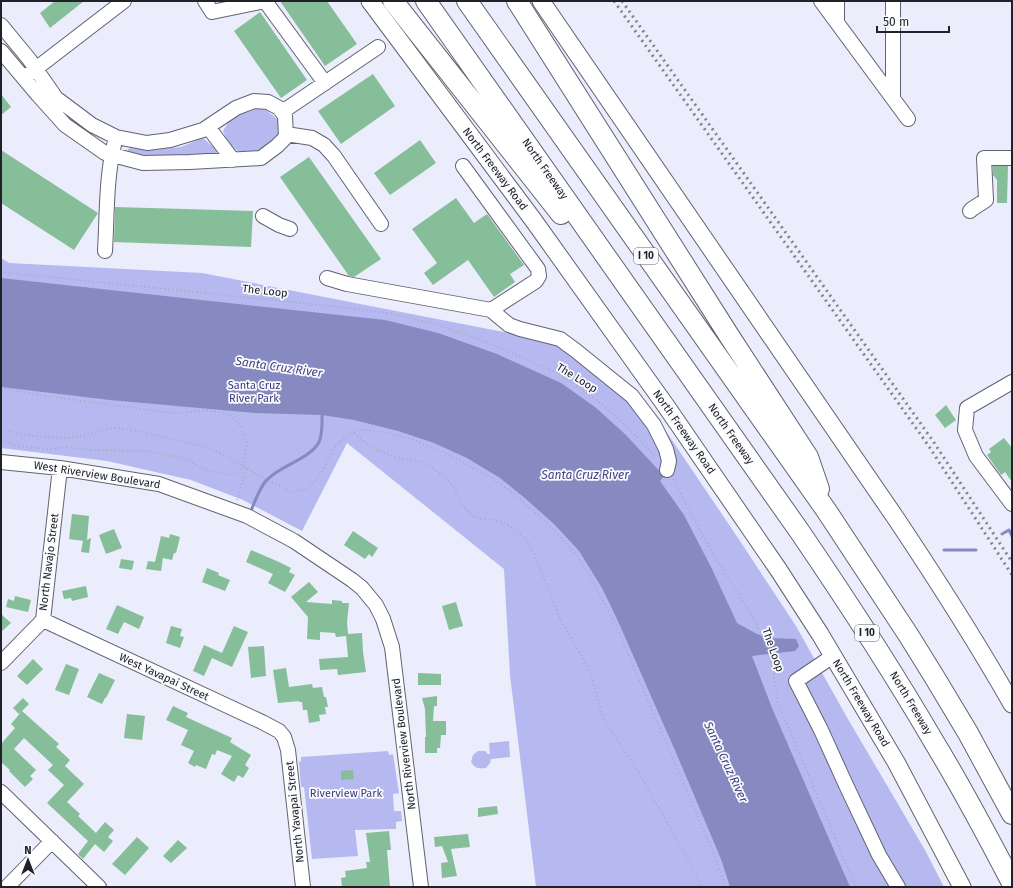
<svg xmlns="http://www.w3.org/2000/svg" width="1013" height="888" viewBox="0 0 1013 888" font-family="'Fira Sans',sans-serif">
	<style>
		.green { fill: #b5b9f0 }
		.water { fill: #868ac0 }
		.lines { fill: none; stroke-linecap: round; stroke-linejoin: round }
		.stream { stroke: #868ac0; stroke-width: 3 }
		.building { fill: #85be98 }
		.minor-casing { stroke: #616370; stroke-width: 16 }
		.major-casing { stroke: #616370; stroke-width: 19 }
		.highway-casing { stroke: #616370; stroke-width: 22 }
		.path { stroke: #a5a6b2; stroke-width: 1.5; stroke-dasharray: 1 3; stroke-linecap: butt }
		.minor { stroke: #fff; stroke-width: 14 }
		.major { stroke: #fff; stroke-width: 17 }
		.highway { stroke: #fff; stroke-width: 20 }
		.rail { stroke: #83848e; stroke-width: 3; stroke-dasharray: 2 4; stroke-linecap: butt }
		.labels { text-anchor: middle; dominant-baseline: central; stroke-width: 3.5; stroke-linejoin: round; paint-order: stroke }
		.shield { fill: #fafbfe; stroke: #626368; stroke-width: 1 }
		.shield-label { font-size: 10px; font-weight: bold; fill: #212227 }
		.street-label { font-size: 11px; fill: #212227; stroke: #fafbfe }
		.park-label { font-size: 11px; fill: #3b397c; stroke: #fafbfe }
		.water-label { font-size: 12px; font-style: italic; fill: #414084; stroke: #fafbfe }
	</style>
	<rect width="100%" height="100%" fill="#ebecfc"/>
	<path class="green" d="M246 108 265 109 278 120 279 139 262 152 247 155 230 147 223 131 229 121Z
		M203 138 217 150 216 153C194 156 144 164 127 150L130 148 153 150 181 147Z
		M1 258 9 263 202 273 555 342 659 421 738 538 796 626 845 714 925 850 944 887H536L510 675 504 569 347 443 302 531 243 500 191 480 107 461 1 448Z
		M509 741 510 757 491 759 490 763 486 768C478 769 475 768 471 762L473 755 478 751H485L488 754H490L489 743Z
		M388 751 389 755 393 754 399 793 393 794 394 811H401L402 821 396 822V829L355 830 358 856 312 859 304 787H301L299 762 301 761V757Z"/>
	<path class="water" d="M1 278 385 320 438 333 497 354 561 383 595 407 625 434 664 476 660 481 684 515 712 569 737 623 755 633 768 638 796 639 799 646 795 651 752 656 772 708 850 887H730L721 859 677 755 617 619 602 588 579 551 555 525 526 499 500 478 467 458 434 443 398 431 354 420 322 415 255 413 110 400 1 387Z"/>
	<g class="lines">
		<path class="stream" d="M250 513C255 502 260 485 269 478 281 466 312 457 319 442 323 433 322 422 322 412
			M1002 534 1009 530 1012 536
			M944 550H976"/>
	</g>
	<path class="building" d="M55 1H84L50 28 40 13Z
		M280 1H327L357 44 325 66Z
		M260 12 307 80 281 98 234 31Z
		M373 74 395 106 341 144 318 111Z
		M1 94 11 107 1 115Z
		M420 140 436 163 390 195 374 173Z
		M1 150 98 213 74 250 1 203Z
		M309 157 381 259 354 277 349 276 280 177Z
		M993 166H1008L1007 203H997V180L993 175Z
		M456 198 474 223 487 214 524 265 510 274 515 282 494 297 468 260 433 285 424 273 437 263 412 229Z
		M115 207 253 211 251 247 114 242Z
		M946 405 956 420 945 428 935 415Z
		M1004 438 1012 448V482L1005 472 1001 475 987 455 991 452 989 449Z
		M72 514 89 516 87 540 91 538 89 553 81 552 83 541H84L69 539Z
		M114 529 122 548 106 554 99 535Z
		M353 531 378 548 372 557 369 554 365 559 344 545Z
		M170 534 180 537 176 553H174L172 560 163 558 161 571 146 569 148 561 155 562 161 536 169 538Z
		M251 550 279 562 291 568 289 572 295 575 285 592 268 583 273 574 246 562Z
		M121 559 134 561 132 570 119 568Z
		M207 568 219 573 218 575 230 580 225 591 202 582Z
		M309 582 318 592 306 602 332 604V600L342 601V603H349L347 622 348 634 362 633 363 652 366 672 338 675 337 669 320 670 319 659 348 657 346 636 336 637 335 633 320 632V640L307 639 308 617 291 597Z
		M86 586 88 597 72 601 71 598 64 599 62 591Z
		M15 596 31 600 28 612 6 607 8 599 14 601Z
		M456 602 463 626 449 630 442 606Z
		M117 605 144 617 139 629 124 622 118 634 106 629Z
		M1 614 11 623 1 632Z
		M171 626 182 629 180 636 184 637 180 648 166 643Z
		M234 626 248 632 232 667 212 658 204 676 193 671 204 645 222 653Z
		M264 646 266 676 251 678 248 647Z
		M33 659 43 669 27 685 17 676Z
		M66 664 79 669 69 695 55 690Z
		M286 668 289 687 312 684 313 688 322 687 324 697H326L328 707H325L326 714 319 715 320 721 309 723 307 710H303L302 702H299V701L278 703 273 670Z
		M99 673 115 680 106 698H105L102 704 87 697Z
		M418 673 441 674V685H418Z
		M437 696V706H434L433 721H446V735H441L440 748H437V753H425V737H426L425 709 422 698Z
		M23 698 29 704 19 714 13 708Z
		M173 706 188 713 186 717 232 738 230 742 251 755 245 765 249 768 243 778 238 775 234 782 221 774 232 756 217 750 215 755 212 754 206 769 196 765 195 767 188 763 194 751 181 745 188 730 166 720Z
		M22 711 59 744 56 747 70 760 65 766 84 784 67 802 80 814 78 816 96 833 105 822 114 830 108 837 113 841 104 852 95 844 83 859 78 854 88 841 47 803 64 785 48 770 53 765 24 738 14 749 36 770 30 776 33 779 25 787 9 771 10 770 1 762V744L15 728 11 724Z
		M127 714 145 716 142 740 124 738Z
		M353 770 354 779 341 780V771Z
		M497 806 498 814 478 817V808Z
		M389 831 391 850H387L390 887H342L341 878 346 877 345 871 367 868 366 862H370L366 833Z
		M468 834 470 847 451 849 457 876 442 878 441 863 448 862 442 846 435 847 434 837Z
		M137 837 149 848 125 875 112 864Z
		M178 840 187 848 171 863 163 856Z"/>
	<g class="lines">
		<defs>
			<path id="minor" d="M205 1 212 12 265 1 325 83
				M821 1 908 119
				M837 22V1
				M1 25 29 59 56 98 92 125 116 137 147 143 170 140 203 130 236 108 254 101 268 102 279 108 285 116 286 137 277 146 261 158 190 162 143 163 105 153 65 125 38 95 1 51
				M29 74 124 1
				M893 98V1
				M282 112 378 47
				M208 127 233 160
				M286 134 312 138 324 145 334 156 381 224
				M970 211 972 209 986 200 984 158H1012
				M263 216 279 225 290 229
				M105 251C107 217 106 179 114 145
				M327 278 347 284 491 310 536 281 539 276 538 269 463 166
				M491 310 509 325 520 329 560 339 575 350 632 396 654 425 666 449 669 461 667 470
				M1012 382 967 408 965 430 976 456 1012 504
				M1 462 60 468 159 484 247 516 294 541 352 580 362 588 376 605 383 619 392 647 421 887
				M43 620 262 722 279 731 284 737 288 750 303 887
				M833 656 796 681 821 730 846 785 879 855 898 887
				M1 663 43 620 60 468
				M1 792 99 887
				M7 887 52 841"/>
			<path id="major" d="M370 1 534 221 666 406 778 569 820 634 896 762 962 887
				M541 1 897 520C937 580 976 641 1012 704"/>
			<path id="highway" d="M393 1 561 214
				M426 1 800 532C847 601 892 670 934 742 962 788 987 835 1012 883
				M467 1 826 510 909 636 935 678 968 733 1012 814
				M517 1 728 334 808 457 819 489"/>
		</defs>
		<use href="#minor" class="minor-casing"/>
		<use href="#major" class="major-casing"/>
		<use href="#highway" class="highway-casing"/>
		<path class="path" d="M1 272 340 307 389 313 438 325 481 340 560 374 594 398 622 422 655 456
			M1 388 45 396 172 413H184L202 410 220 412 232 416 241 427 247 444 243 466 239 472 232 475 222 473 206 470 183 458 147 451 90 450 67 447 53 449 37 448 18 446 1 440
			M1 429 20 434 42 437 67 438 82 436 103 430 116 428 138 431 206 447 231 458 267 480 292 492 300 491 307 488 315 481 323 470 333 450 342 439 350 434 361 430 378 431 412 439 443 452 490 477 517 496 556 532 574 552 591 578 616 626 713 852 726 887
			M354 433 372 448 398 458 423 462 444 476 453 485 462 505 473 516 481 519 494 520 507 524 525 538 535 556 561 621 583 658 592 678 603 718 641 776 696 874 701 887
			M673 479 710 549 756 622 770 659 773 669 778 703 856 887
			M237 500 247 468"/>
		<use href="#minor" class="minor"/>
		<use href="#major" class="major"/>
		<use href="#highway" class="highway"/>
		<path class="rail" d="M614 1 928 445 1012 575
			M622 1 933 441 1012 562"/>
	</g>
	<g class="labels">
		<g class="shield">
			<rect x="634" y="248" width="24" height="16" rx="3"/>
			<rect x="855" y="625" width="24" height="16" rx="3"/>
		</g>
		<g class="shield-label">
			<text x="646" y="256">I 10</text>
			<text x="867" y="633">I 10</text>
		</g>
		<g class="street-label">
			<text transform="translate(495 169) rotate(53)">North Freeway Road</text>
			<text transform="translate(545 169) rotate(55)">North Freeway</text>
			<text transform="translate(265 291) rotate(6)">The Loop</text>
			<text transform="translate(577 378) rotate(32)">The Loop</text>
			<text transform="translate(684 432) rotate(55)">North Freeway Road</text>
			<text transform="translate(731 434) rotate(55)">North Freeway</text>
			<text transform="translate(97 475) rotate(9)">West Riverview Boulevard</text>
			<text transform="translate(49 562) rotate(-83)">North Navajo Street</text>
			<text transform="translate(773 650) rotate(71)">The Loop</text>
			<text transform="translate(164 677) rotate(25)">West Yavapai Street</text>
			<text transform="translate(861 703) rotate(59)">North Freeway Road</text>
			<text transform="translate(911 703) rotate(59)">North Freeway</text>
			<text transform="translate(404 744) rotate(-97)">North Riverview Boulevard</text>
			<text transform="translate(295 812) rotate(-96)">North Yavapai Street</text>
		</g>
		<g class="park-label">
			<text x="254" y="385">Santa Cruz<tspan x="254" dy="13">River Park</tspan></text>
			<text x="346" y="793">Riverview Park</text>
		</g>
		<g class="water-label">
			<text transform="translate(279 367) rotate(8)">Santa Cruz River</text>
			<text x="585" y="475">Santa Cruz River</text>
			<text transform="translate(726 762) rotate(65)">Santa Cruz River</text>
		</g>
	</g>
	<rect width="1013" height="888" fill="none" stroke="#212227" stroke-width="4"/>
	<g transform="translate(28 860)" stroke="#fafbfe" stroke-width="3" paint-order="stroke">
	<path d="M0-3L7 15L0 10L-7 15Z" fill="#212227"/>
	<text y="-6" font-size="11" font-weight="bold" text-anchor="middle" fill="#212227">N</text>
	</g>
	<path d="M877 26v6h72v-6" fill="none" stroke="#212227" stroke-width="2"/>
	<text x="883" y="26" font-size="12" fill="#212227" stroke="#fafbfe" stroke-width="3" paint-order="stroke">50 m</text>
</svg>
